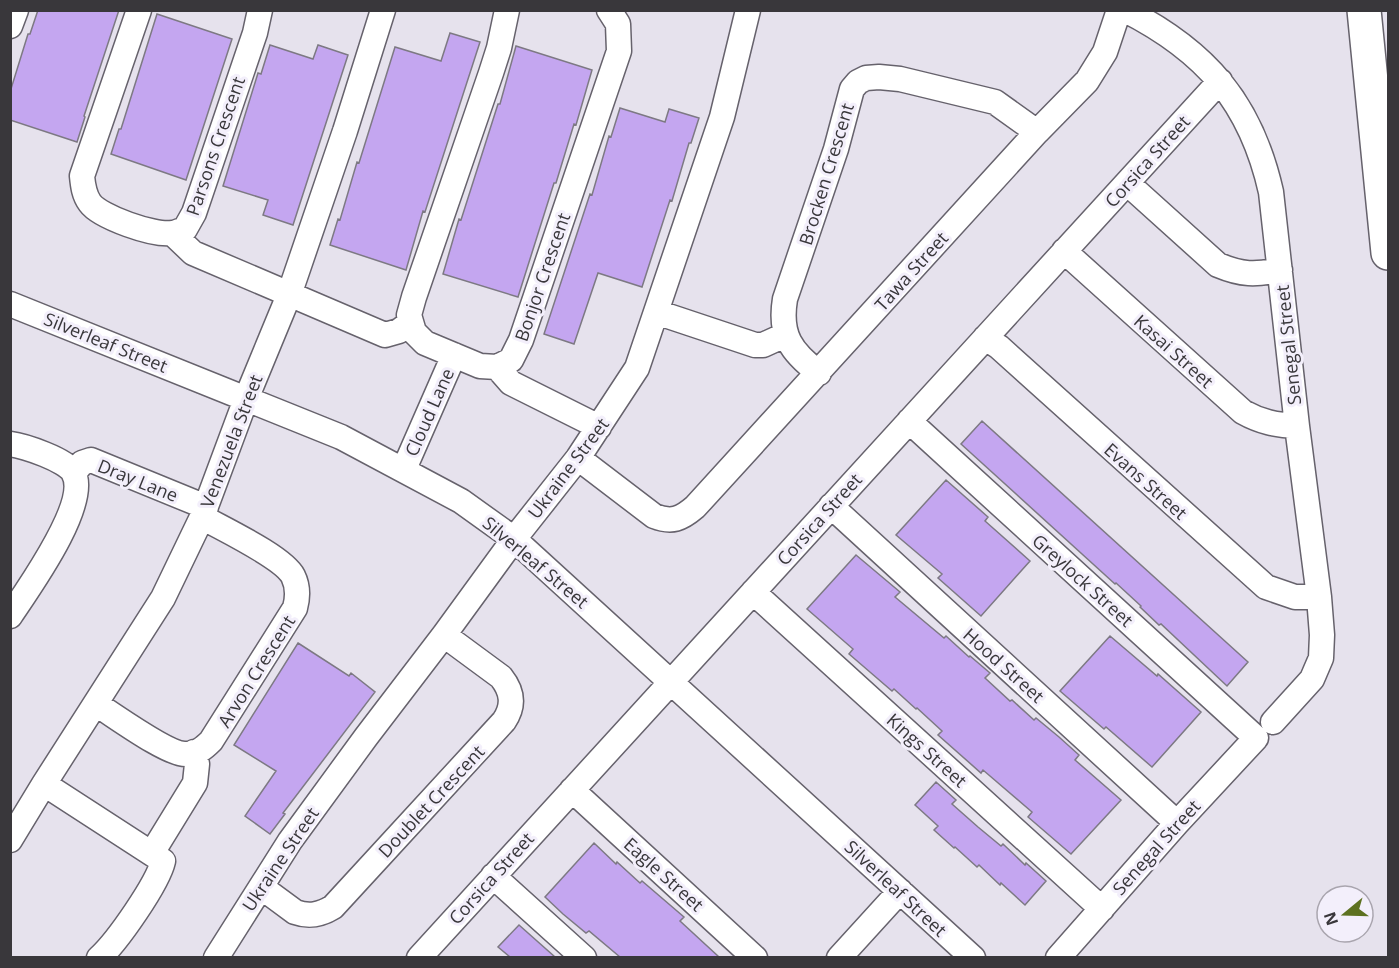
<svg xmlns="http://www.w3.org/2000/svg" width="1399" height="968" viewBox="0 0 1399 968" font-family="'Open Sans',sans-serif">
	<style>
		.building { fill: #c4a6f0; stroke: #7d7983; stroke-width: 1.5 }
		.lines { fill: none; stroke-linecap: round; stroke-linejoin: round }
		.minor-casing { stroke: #66626c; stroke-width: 27 }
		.primary-casing { stroke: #66626c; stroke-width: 36 }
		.minor { stroke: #fff; stroke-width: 24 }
		.primary { stroke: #fff; stroke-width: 33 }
		.labels { text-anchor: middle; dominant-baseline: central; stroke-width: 6; stroke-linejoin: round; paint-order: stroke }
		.street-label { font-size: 18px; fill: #39373b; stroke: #f3effb }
	</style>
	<rect width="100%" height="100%" fill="#e6e2ed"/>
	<path class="building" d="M38 10H119L84 116 85 117 77 142 10 120V92L28 34H30Z
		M157 14 232 39 186 180 111 154 119 129H121Z
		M450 33 480 42 425 212 423 211 406 270 330 245 338 219 340 220 357 162 359 163 395 47 441 61Z
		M270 45 313 59 318 45 348 55 293 225 263 215 268 200 223 186 258 73 261 74Z
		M516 46 592 70 576 125 574 124 556 183H554L518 297 443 274 459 219 461 220 498 104H500Z
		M620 108 665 122 669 109 699 118 691 143H689L672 201 670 200 642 287 598 273 574 344 544 334 590 194 592 195 609 136 611 137Z
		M982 421 1248 662 1227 686 1161 624 1159 625 1140 607 1141 606 1116 583 1115 584 961 444Z
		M946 480 988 517 985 521 1030 561 981 616 938 578 942 574 896 535Z
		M856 555 900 592 895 597 944 638 946 636 969 657 970 656 990 673 985 678 1010 701 1012 700 1034 720 1036 718 1059 737 1079 755 1075 760 1121 800 1071 854 1028 817 1032 812 983 770 981 773 938 735 942 731 917 708 916 709 894 689 892 691 849 654 853 649 807 609Z
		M1110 636 1157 676 1158 674 1201 712 1152 767 1106 727 1104 729 1060 691Z
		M298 643 349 676 351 673 375 692 283 813 285 814 270 834 245 816 276 771 234 745Z
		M936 782 956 800 952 804 978 827 1001 846 1003 844 1025 865 1026 863 1046 881 1025 905 1001 883 1000 885 979 865 977 867 955 847 954 848 934 830 938 826 915 805Z
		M594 843 616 864 617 862 640 883 642 881 684 917 680 921 719 957H620L589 931 586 933 563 914 545 897Z
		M519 925 555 957H510L498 947Z"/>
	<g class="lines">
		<defs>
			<path id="minor" d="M139 10 82 176C83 186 84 195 90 203 100 217 154 236 172 233 176 233 181 230 185 229L194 213 255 33 260 10
				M507 10 499 48 491 73 414 297 409 315 414 332 425 343 480 366 497 367 511 360 521 340 619 51 618 24 609 10
				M1125 10C1206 51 1251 103 1271 192L1297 426 1319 597 1322 635 1321 658 1312 679 1273 722
				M10 26 16 10
				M1127 183 1218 265C1242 275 1255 275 1280 270
				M172 233 193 253 385 335 399 331 411 322
				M1064 251 1243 412C1261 422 1276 425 1297 426
				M10 304 341 437 461 501 514 539 973 958
				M656 312 755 345H763L785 335
				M985 338 999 347 1266 587 1295 597H1319
				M497 367 511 383 599 427
				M819 373C791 352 779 335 785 299L836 149 852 89 858 82 866 78 879 77 900 79 995 102 1037 132
				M909 421 1256 738 1177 823 1058 958
				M10 444C25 446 66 460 73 472 91 502 28 589 10 616
				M578 458 654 516C672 523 681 519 695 507L1037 132 1087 81 1105 52 1119 10
				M404 469 454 355
				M74 473 82 463 91 460 206 507
				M831 506 1177 823
				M753 592 1102 909
				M96 704C114 715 168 755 186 754 197 754 204 748 211 741L295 608C298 597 298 586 293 576 283 557 223 529 202 517
				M572 790 755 958
				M55 791 163 861C158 883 117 942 99 958
				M10 840 44 784 163 598 202 517 246 399 289 295 345 131 383 10
				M152 853 195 783 197 764 194 752
				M493 876 584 958
				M261 887 295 912C309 917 320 915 333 907L504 721C514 706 513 692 501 677L444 635
				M216 958 290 841 366 737 444 635 514 539 578 458 637 368 722 117 748 10
				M419 958 1220 81
				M839 958 900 891"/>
			<path id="primary" d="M1364 10 1388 253"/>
		</defs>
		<use href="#minor" class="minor-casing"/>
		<use href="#primary" class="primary-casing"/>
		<use href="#minor" class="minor"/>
		<use href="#primary" class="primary"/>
	</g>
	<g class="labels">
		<g class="street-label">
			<text transform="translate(215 146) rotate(-71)">Parsons Crescent</text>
			<text transform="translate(1147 161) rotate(-48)">Corsica Street</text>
			<text transform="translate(826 174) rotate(-73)">Brocken Crescent</text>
			<text transform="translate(911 271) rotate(-48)">Tawa Street</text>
			<text transform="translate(542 277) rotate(-71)">Bonjor Crescent</text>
			<text transform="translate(106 342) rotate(22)">Silverleaf Street</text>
			<text transform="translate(1288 345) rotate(-96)">Senegal Street</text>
			<text transform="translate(1174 351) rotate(42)">Kasai Street</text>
			<text transform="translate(429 412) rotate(-66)">Cloud Lane</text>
			<text transform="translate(231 441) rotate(-69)">Venezuela Street</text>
			<text transform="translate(568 468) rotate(-53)">Ukraine Street</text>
			<text transform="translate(138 480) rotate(22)">Dray Lane</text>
			<text transform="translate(1146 481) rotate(42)">Evans Street</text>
			<text transform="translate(819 519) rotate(-48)">Corsica Street</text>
			<text transform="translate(536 562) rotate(40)">Silverleaf Street</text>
			<text transform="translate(1083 580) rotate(42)">Greylock Street</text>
			<text transform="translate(1004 665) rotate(42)">Hood Street</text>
			<text transform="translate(256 671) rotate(-58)">Arvon Crescent</text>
			<text transform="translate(927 750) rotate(42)">Kings Street</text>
			<text transform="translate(431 801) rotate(-47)">Doublet Crescent</text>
			<text transform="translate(1156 847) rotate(-48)">Senegal Street</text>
			<text transform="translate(280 859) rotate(-56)">Ukraine Street</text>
			<text transform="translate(664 874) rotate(42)">Eagle Street</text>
			<text transform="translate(491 878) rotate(-48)">Corsica Street</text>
			<text transform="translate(896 888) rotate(43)">Silverleaf Street</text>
		</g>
	</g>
	<rect width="1399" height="968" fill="none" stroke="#39373b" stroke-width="24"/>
	<g transform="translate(1345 914) rotate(251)"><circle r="28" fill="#f3effb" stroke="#a9a5ae" stroke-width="1.5"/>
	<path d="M0-4.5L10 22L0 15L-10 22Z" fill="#5d7120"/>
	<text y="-9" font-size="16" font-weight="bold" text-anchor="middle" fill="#39373b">N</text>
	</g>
</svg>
